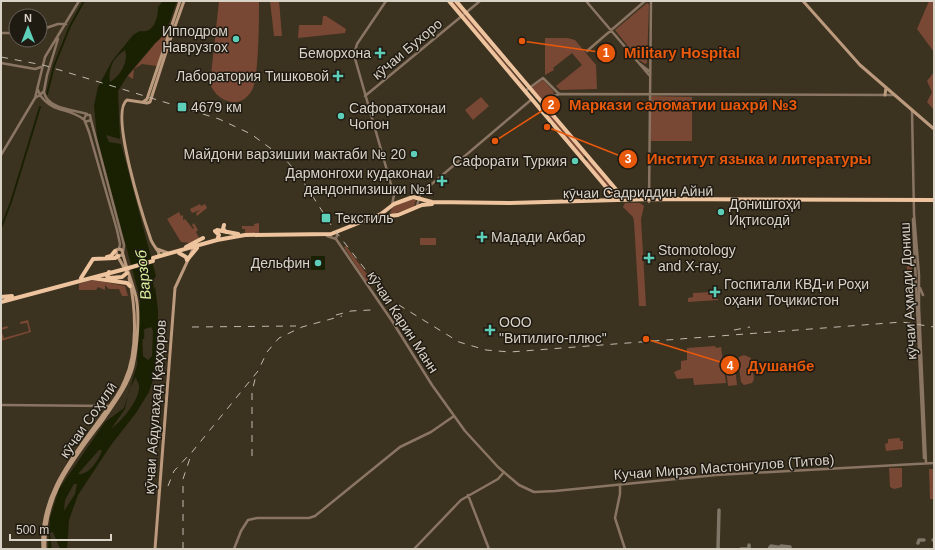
<svg xmlns="http://www.w3.org/2000/svg" width="935" height="550" viewBox="0 0 935 550" font-family="Helvetica,sans-serif">
	<style>
		.green { fill: #794834 }
		.water { fill: #1a2103; fill-rule: evenodd }
		.lines { fill: none; stroke-linecap: round; stroke-linejoin: round }
		.canal { stroke: #1a2103; stroke-width: 2 }
		.river { stroke: #1a2103; stroke-width: 2.5 }
		.taxiway { stroke: #7e7666; stroke-width: 3.5 }
		.tertiary { stroke: #8a7563; stroke-width: 2.5 }
		.secondary { stroke: #bb9a7d; stroke-width: 3 }
		.trunk { stroke: #eec49f; stroke-width: 4 }
		.rail { stroke: #c0baad; stroke-width: 1; stroke-dasharray: 7 7; stroke-linecap: butt }
		.trunk-bridge { stroke: #eec49f; stroke-width: 4 }
		.poi-dot { fill: #5dceb8; stroke: #1f1a12; stroke-width: 1.5 }
		.labels { text-anchor: middle; dominant-baseline: central; stroke-width: 3; stroke-linejoin: round; paint-order: stroke }
		.poi-label { font-size: 14px; fill: #d8d2c7; stroke: #1f1a12; text-anchor: start }
		.street-label { font-size: 14px; fill: #d8d2c7; stroke: #1f1a12 }
		.water-label { font-size: 15px; font-style: italic; fill: #d8f09a; stroke: #1f1a12 }
		.leader { fill: none; stroke: #e8590c; stroke-width: 1.5 }
		.callout-dot { fill: #e8590c; stroke: #1f1a12; stroke-width: 1.5 }
		.mark-label { font-size: 12px; text-anchor: middle; font-weight: bold; fill: #fff }
		.callout-label { font-size: 15px; text-anchor: middle; font-weight: bold; fill: #e8590c; stroke: #1f1a12; stroke-width: 3; stroke-linejoin: round; paint-order: stroke }
	</style>
	<rect width="100%" height="100%" fill="#3c3220"/>
	<path class="green" d="M219 1H259C259 18 259 79 252 90 241 111 217 102 210 84Z
		M270 1H279L282 36H274Z
		M450 1H454L526 88H525Z
		M929 1H934V52L917 29Z
		M647 3 649 5 647 63 645 64 639 60 615 30Z
		M323 16H326L346 29 345 33 298 38 299 25H322Z
		M167 25 170 26 157 66 142 64 134 69 133 79 128 76 159 39Z
		M545 38H568L575 40 596 65 597 89 560 90 556 86 582 65 572 53 553 68 554 70 545 75Z
		M934 72V110L927 102 932 92 927 81Z
		M543 80 554 92 553 95 543 103 531 88Z
		M651 96 692 97V141H651Z
		M481 97 489 106 473 120 465 110Z
		M544 106 586 155 583 157 541 108Z
		M589 159 621 198H616L586 161Z
		M411 199 416 200 414 207 393 214 390 212 394 206Z
		M625 203H640L644 206 641 219 646 306H639L634 222 633 217 623 207Z
		M200 204 201 206 205 204 207 208 197 216 196 213 200 210 192 213 190 209Z
		M179 212 181 216 183 215V220L185 219 193 229 194 228 192 225 194 223 198 230 196 232 199 238 190 243 181 242 167 219Z
		M259 223V233H245V229H242V226H254V224Z
		M420 238H436V245H420Z
		M346 246 372 281 368 284 344 247Z
		M907 266H912L913 316H908Z
		M91 280 105 282V290L98 287 96 290H79V284Z
		M105 282 125 286 128 296H122L119 289H109L105 285Z
		M712 292 713 298 718 297V300L688 302V298L693 297V293Z
		M28 320 31 332 1 341V328L7 326 8 328 1 330 4 338 29 331 27 323 20 324V322Z
		M715 346 716 348 721 347 726 383 694 385 693 378 677 379 674 372 681 369V361L687 360V348Z
		M744 355 751 358 754 379 752 383 744 385 741 382 738 360 739 357Z
		M735 367 737 385 728 386 726 368Z
		M900 438V441H903V449L886 451 885 444 888 443V439Z
		M889 468H902V487L894 489 890 487Z
		M929 469H934V499H930Z"/>
	<path class="water" d="M163 1H177C172 14 167 36 155 43L128 75 118 91 120 139 106 135 109 142 121 144 156 276 153 281 154 290 155 286 158 310V353L154 377 149 392 136 413 111 445 78 495 69 520 67 549H60L53 532 50 533 52 549H48L50 518 59 489 105 422 124 408 137 365 140 298 97 138 94 105 98 87 112 61 133 35 140 31C154 34 158 18 158 7ZM125 50C129 61 120 77 110 82 108 68 113 58 125 50ZM151 327 153 331 152 356 148 360 143 356 142 330ZM136 377C136 380 138 381 139 385 141 399 121 422 111 429L125 409 129 390ZM99 450H102C99 460 89 475 78 474ZM74 484H77L75 494 64 511 65 500Z
		M311 256H325V270H311Z"/>
	<g class="lines">
		<path class="canal" d="M47 94 54 66 70 26 84 1
			M1 228 11 202 40 107"/>
		<path class="river" d="M143 338V327"/>
		<path class="taxiway" d="M933 540H934
			M918 543 919 540H924
			M781 546 790 547
			M718 549 719 510
			M741 549H749V545
			M769 549 771 546 783 548"/>
		<path class="tertiary" d="M386 1 357 44 354 55 394 195 392 205
			M586 1 649 75
			M40 30 58 24H66
			M1 33H16
			M587 51 645 1
			M1 63 35 69 41 67
			M640 64 649 71
			M38 90 40 95 44 91 47 75 58 39
			M525 91 543 78 559 94
			M44 92C47 109 74 110 87 114
			M365 96 480 1
			M35 98 40 95C54 114 68 107 83 119
			M542 105 553 96 560 94 895 95
			M912 110 914 214 919 275V307L926 463
			M91 120 124 245 123 252
			M85 122 91 120 90 115H86L84 119 89 132 117 230 120 244 119 249
			M1 155 35 98 45 57 79 1
			M649 202 651 1
			M417 206 420 194 532 99
			M913 219 924 458
			M327 236 336 239 337 235
			M336 239 392 321 432 385 465 431 498 467 519 485 534 492 555 491 716 475 934 463
			M920 288 923 295
			M1 405 110 406
			M620 485V494L615 518 625 549
			M468 495 489 549
			M234 549 241 531 248 520 257 518H309L315 516 400 447 431 432 454 416
			M414 549 461 500 498 479 504 472"/>
		<path class="secondary" d="M803 1 860 65 934 129
			M885 95 886 88
			M143 102 147 99 180 1
			M157 249 168 253
			M118 257 126 271
			M158 257 159 253C157 249 153 245 151 240 144 220 109 112 127 100L147 103 150 102 168 46 184 1
			M43 549C39 496 73 457 102 416 111 405 120 393 125 380 138 352 136 307 129 278
			M45 549C43 493 74 459 105 417 116 401 128 385 133 366 137 348 140 315 136 297 132 281 125 265 122 250L119 249 116 250 117 256 123 255
			M155 549 175 288 194 247"/>
		<path class="trunk" d="M449 1 617 200
			M456 1 625 200
			M379 217 398 215 422 205 432 204
			M224 225 223 229 226 232
			M217 230 238 234
			M215 231 219 235 217 240
			M186 247 203 238
			M179 253 186 257 187 260 197 248
			M107 257 111 256 115 251
			M153 258 217 240 245 235 331 234 381 214 394 204 413 197 432 202 510 203 653 199 934 200
			M109 272 107 276 110 278 122 277 127 273
			M81 278 93 259 115 258 118 256
			M92 278 127 283 130 286
			M1 297 12 296
			M1 302 125 269"/>
		<path class="rail" d="M1 57 43 65 122 89 219 119 251 134 285 159 299 175 333 228 382 291 394 302 459 342 486 350 510 352 902 322 934 327
			M336 315 351 311 371 310
			M192 327 296 326
			M734 330 750 327
			M252 456V392L256 375
			M168 486 174 471 188 456
			M183 549V479L192 452 258 371 267 352 279 338 302 327 342 316"/>
		<path class="trunk-bridge" d="M125 269 153 261"/>
	</g>
	<g class="poi-dot">
		<circle cx="236" cy="39" r="4"/>
		<path d="M378 47h4v4h4v4h-4v4h-4v-4h-4v-4h4z"/>
		<path d="M336 70h4v4h4v4h-4v4h-4v-4h-4v-4h4z"/>
		<rect x="177" y="102" width="10" height="10" rx="2"/>
		<circle cx="341" cy="116" r="4"/>
		<circle cx="414" cy="154" r="4"/>
		<circle cx="575" cy="161" r="4"/>
		<path d="M440 175h4v4h4v4h-4v4h-4v-4h-4v-4h4z"/>
		<circle cx="721" cy="212" r="4"/>
		<rect x="321" y="213" width="10" height="10" rx="2"/>
		<path d="M480 231h4v4h4v4h-4v4h-4v-4h-4v-4h4z"/>
		<path d="M647 252h4v4h4v4h-4v4h-4v-4h-4v-4h4z"/>
		<circle cx="318" cy="263" r="4"/>
		<path d="M713 286h4v4h4v4h-4v4h-4v-4h-4v-4h4z"/>
		<path d="M488 324h4v4h4v4h-4v4h-4v-4h-4v-4h4z"/>
	</g>
	<g class="labels">
		<g class="poi-label">
			<text x="228" y="31" text-anchor="end">Ипподром<tspan x="228" dy="16">Наврузгох</tspan></text>
			<text x="371" y="53" text-anchor="end">Беморхона</text>
			<text x="329" y="76" text-anchor="end">Лаборатория Тишковой</text>
			<text x="191" y="107">4679 км</text>
			<text x="349" y="108">Сафоратхонаи<tspan x="349" dy="16">Чопон</tspan></text>
			<text x="406" y="154" text-anchor="end">Майдони варзишии мактаби № 20</text>
			<text x="567" y="161" text-anchor="end">Сафорати Туркия</text>
			<text x="433" y="173" text-anchor="end">Дармонгохи кудаконаи<tspan x="433" dy="16">дандонпизишки №1</tspan></text>
			<text x="729" y="204">Донишгоҳи<tspan x="729" dy="16">Иқтисодӣ</tspan></text>
			<text x="335" y="218">Текстиль</text>
			<text x="491" y="237">Мадади Акбар</text>
			<text x="658" y="250">Stomotology<tspan x="658" dy="16">and X-ray,</tspan></text>
			<text x="310" y="263" text-anchor="end">Дельфин</text>
			<text x="724" y="284">Госпитали КВД-и Роҳи<tspan x="724" dy="16">оҳани Тоҷикистон</tspan></text>
			<text x="499" y="322">ООО<tspan x="499" dy="16">"Витилиго-плюс"</tspan></text>
		</g>
		<g class="street-label">
			<text transform="translate(407 49) rotate(-40)">кӯчаи Бухоро</text>
			<text transform="translate(638 192) rotate(-1)">кӯчаи Садриддин Айнӣ</text>
			<text transform="translate(908 291) rotate(-93)">кӯчаи Аҳмади Дониш</text>
			<text transform="translate(403 322) rotate(57)">кӯчаи Карин Манн</text>
			<text transform="translate(155 407) rotate(-86)">кӯчаи Абдулаҳад Қаҳҳоров</text>
			<text transform="translate(88 420) rotate(-55)">кӯчаи Соҳилӣ</text>
			<text transform="translate(724 467) rotate(-4)">Кучаи Мирзо Мастонгулов (Титов)</text>
		</g>
		<g class="water-label">
			<text transform="translate(143 275) rotate(-96)">Варзоб</text>
		</g>
	</g>
	<path class="leader" d="M522 41L606 53M495 141L551 105M547 127L628 159M646 339L730 365"/>
	<g class="callout-dot">
		<circle cx="522" cy="41" r="4"/>
		<circle cx="495" cy="141" r="4"/>
		<circle cx="547" cy="127" r="4"/>
		<circle cx="646" cy="339" r="4"/>
		<circle cx="606" cy="53" r="10"/>
		<circle cx="551" cy="105" r="10"/>
		<circle cx="628" cy="159" r="10"/>
		<circle cx="730" cy="365" r="10"/>
	</g>
	<g class="mark-label">
		<text x="606" y="57">1</text>
		<text x="551" y="109">2</text>
		<text x="628" y="163">3</text>
		<text x="730" y="370">4</text>
	</g>
	<g class="callout-label">
		<text x="682" y="58">Military Hospital</text>
		<text x="683" y="110">Маркази саломатии шахрӣ №3</text>
		<text x="759" y="164">Институт языка и литературы</text>
		<text x="781" y="371">Душанбе</text>
	</g>
	<rect width="935" height="550" fill="none" stroke="#d8d2c7" stroke-width="4"/>
	<g transform="translate(28 28)"><circle r="19" fill="#1f1a12" stroke="#69645a"/>
	<path d="M0-3L7 15L0 10L-7 15Z" fill="#5dceb8"/>
	<text y="-6" font-size="11" font-weight="bold" text-anchor="middle" fill="#d8d2c7">N</text>
	</g>
	<path d="M10 534v6h101v-6" fill="none" stroke="#d8d2c7" stroke-width="2"/>
	<text x="16" y="534" font-size="12" fill="#d8d2c7" stroke="#1f1a12" stroke-width="3" paint-order="stroke">500 m</text>
</svg>
